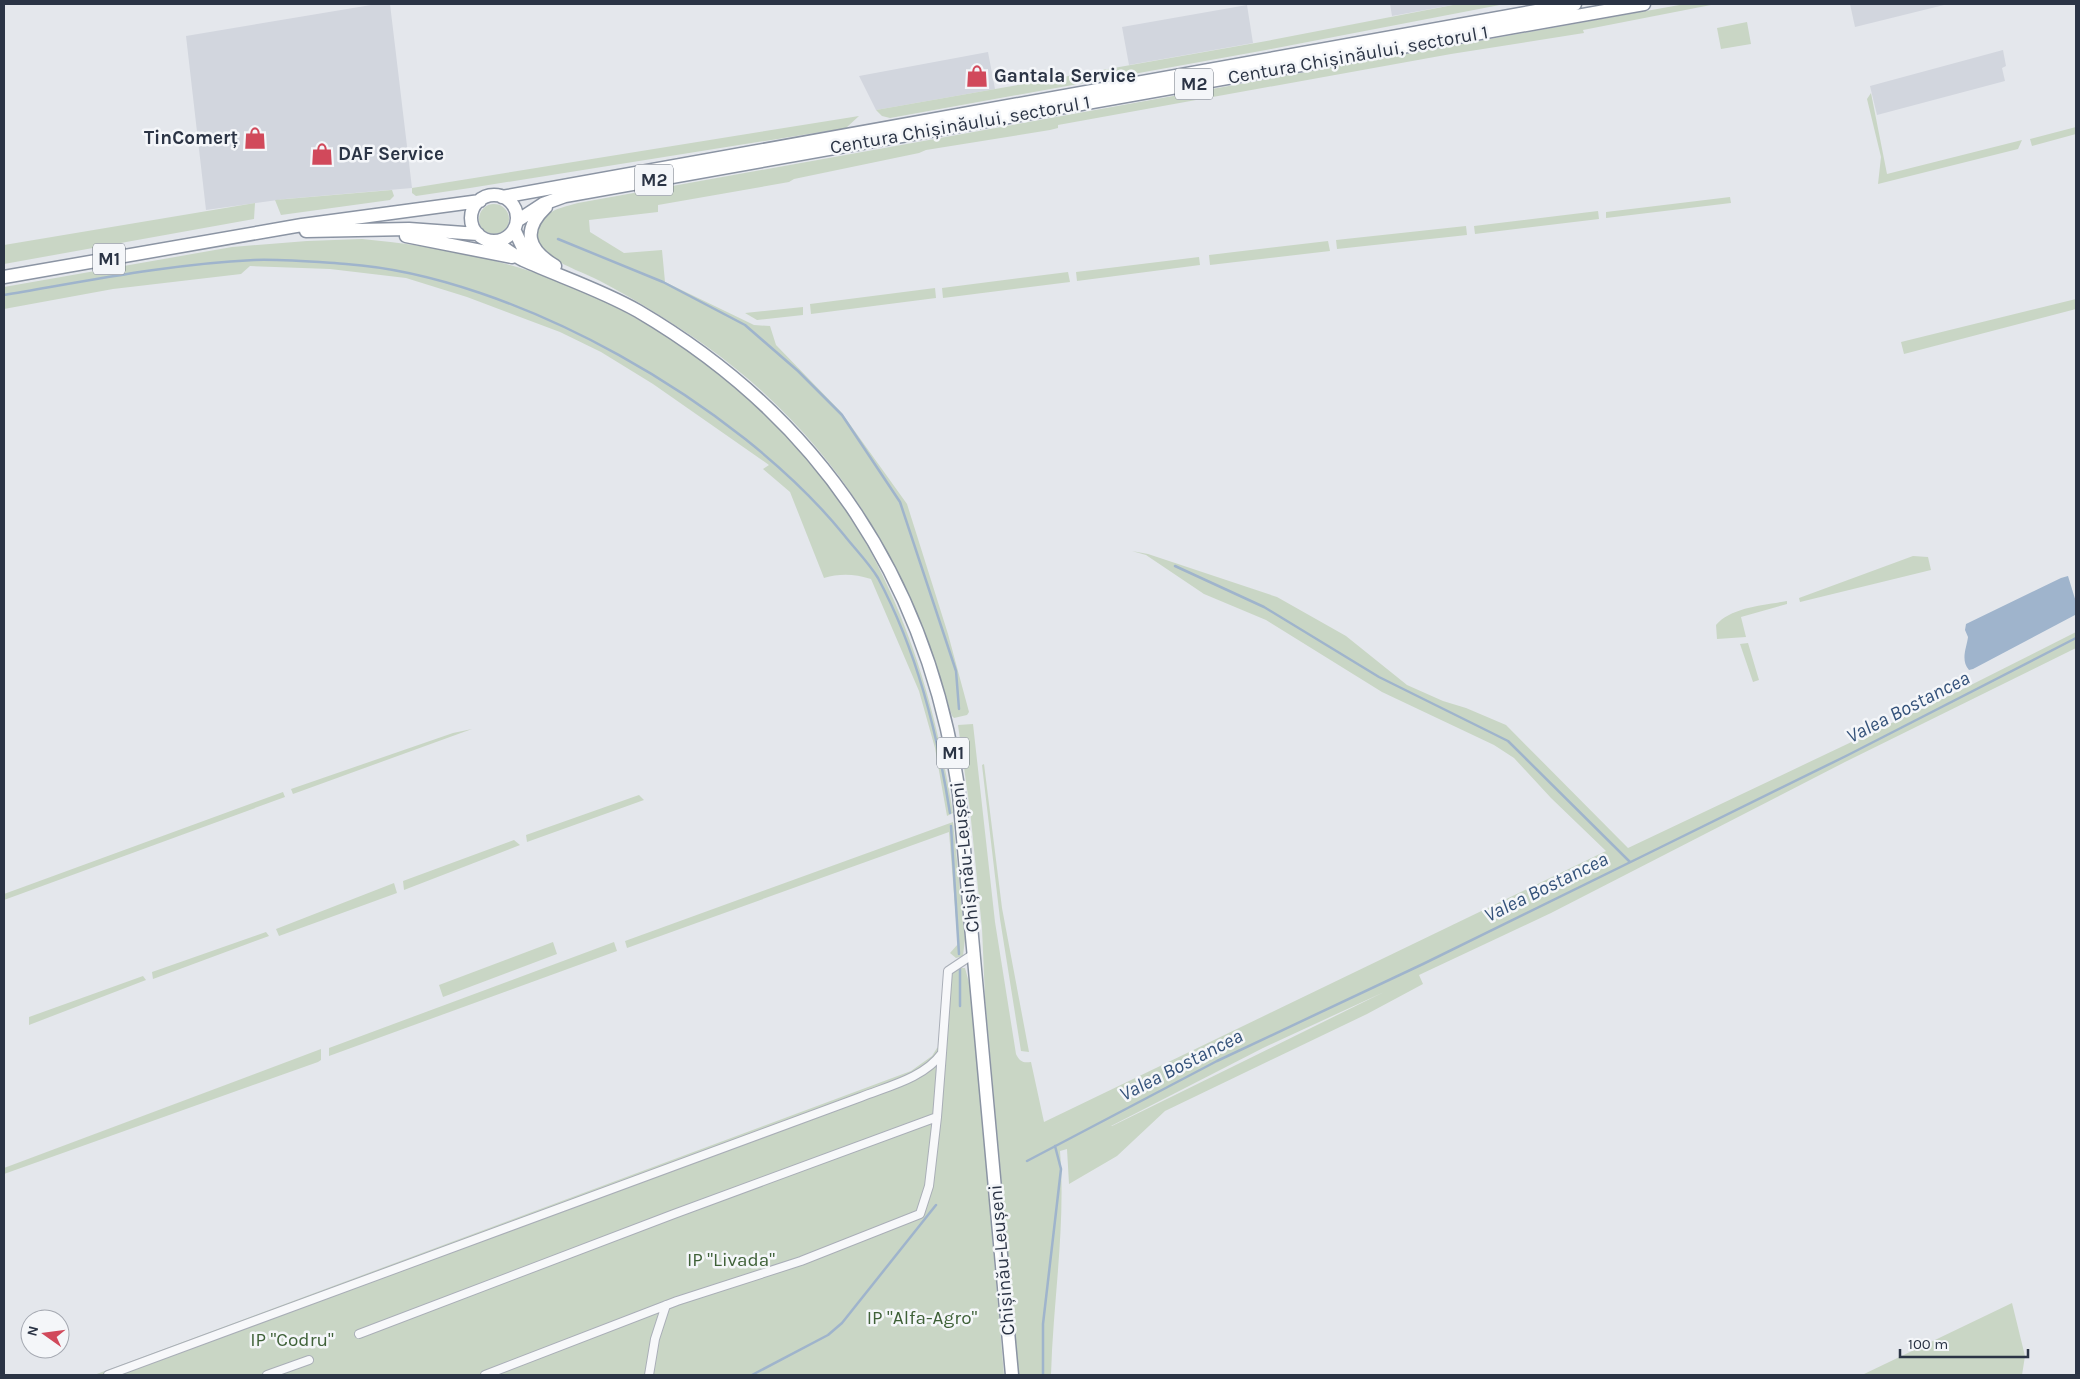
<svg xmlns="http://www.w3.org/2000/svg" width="2080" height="1379" viewBox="0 0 2080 1379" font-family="Karla,sans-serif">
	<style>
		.built { fill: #d2d6de }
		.green { fill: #c9d6c5; fill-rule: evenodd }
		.water { fill: #9fb4cc }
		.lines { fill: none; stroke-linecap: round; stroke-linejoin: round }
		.stream { stroke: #9fb4cc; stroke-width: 2.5 }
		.minor-casing { stroke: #a9aeb7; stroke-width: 10 }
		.trunk-casing { stroke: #8b94a3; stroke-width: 15 }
		.minor { stroke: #f7f8fa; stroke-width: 8 }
		.trunk { stroke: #fff; stroke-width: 12 }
		.labels { text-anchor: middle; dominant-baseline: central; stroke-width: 5; stroke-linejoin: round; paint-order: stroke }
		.shield { fill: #f4f6f9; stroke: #676e7b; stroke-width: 1 }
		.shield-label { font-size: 18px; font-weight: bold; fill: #2b3445 }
		.street-label { font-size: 19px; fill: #2b3445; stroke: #f4f6f9 }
		.poi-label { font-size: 19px; font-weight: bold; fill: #2b3445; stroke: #f4f6f9; text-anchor: start }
		.park-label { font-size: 19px; fill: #3f6138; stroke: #f4f6f9 }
		.water-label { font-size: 20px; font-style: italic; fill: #34527a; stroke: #f4f6f9 }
	</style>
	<rect width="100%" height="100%" fill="#e4e7ec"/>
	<path class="built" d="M377 4H390L412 188 285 199 206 210 186 36Z
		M1390 4H1458L1392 16Z
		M1850 4H1948L1855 27Z
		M1247 5 1253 43 1129 65 1122 27Z
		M2003 50 2006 66 2002 68 2005 81 1877 115 1870 86Z
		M988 52 995 89 876 110 859 76Z"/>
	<path class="green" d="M1458 4H1505L1266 50 890 118 882 116 876 110 1261 42Z
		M1685 4H1716L1583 30 1584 33 1451 54 1058 125V128L1050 130 926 150 919 153 794 179 789 182 658 205V212L589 220 590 232 624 253 662 250 665 282 754 325 770 326 776 345 841 412 907 504 948 634 969 712 967 715 954 718 952 716C908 563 837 440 706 346 672 322 636 300 600 281 584 273 567 267 552 258 545 254 539 245 535 238 543 211 552 210 578 203Z
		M1747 22 1751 44 1721 49 1717 28Z
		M1871 93 1887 174 2022 140 2018 149 1878 184 1881 157 1867 99Z
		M859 116 846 128 470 188 416 196 412 193V188Z
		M2076 127V134L2032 146 2030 139Z
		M392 190 394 196 390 200 281 215 275 200Z
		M1730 197 1731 203 1606 218V212Z
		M255 203 254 219 4 264V245Z
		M479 219a15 15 0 1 1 30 0a15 15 0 1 1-30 0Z
		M1598 211 1599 219 1475 234 1474 226Z
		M1466 226 1467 235 1337 249 1336 240Z
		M362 239C415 244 466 252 517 267 663 310 809 427 877 564 918 646 938 723 953 813L947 816 935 748 919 691 871 579C855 574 840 573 824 578L790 492 763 469 769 465 653 384 601 352 560 332 467 297 406 278 330 269 250 266 241 274 113 289 4 309V287L232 247 307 241Z
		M1328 241 1330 251 1210 265 1209 255Z
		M1199 257 1200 265 1077 281 1076 272Z
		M1068 272 1070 282 943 298 942 288Z
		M935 288 936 298 811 314 810 304Z
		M2076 299V309L1904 354 1901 342Z
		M803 307V315L757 320 745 313Z
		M1132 551 1148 554 1277 597 1346 636 1407 685 1443 701 1466 708 1506 725 1628 848 1957 692 2076 632V648L1845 762 1551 913 1419 975 1423 984 1367 1014 1165 1111 1117 1156 1069 1184 1067 1149 1060 1151C1066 1226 1053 1301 1051 1375H1019L985 998 982 928 970 810 958 725 973 724 995 922 1016 1054C1020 1062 1023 1063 1031 1062L1044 1122 1606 851 1551 798 1514 758 1494 745 1382 692 1266 620 1204 594 1146 555ZM1384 992 1112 1126H1111L1263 1048Z
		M1913 556 1928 557 1931 570 1800 602 1799 598Z
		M1787 601V604L1741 617 1746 637 1717 639 1716 625C1731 607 1765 605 1787 601Z
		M1748 643 1759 680 1753 682 1740 644Z
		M472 729 293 794 291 789 453 733Z
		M984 764 1002 908 1029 1052 1021 1051 1000 919 982 765Z
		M283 792 285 797 4 900V894Z
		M639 795 644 800 527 842 526 835Z
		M953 822 965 939 963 956 956 958 950 953 958 944 949 832 627 948 625 941Z
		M514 840 520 845 404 890 403 881Z
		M394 883 397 893 279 936 276 929Z
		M266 932 269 936 153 979 152 972Z
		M553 942 557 954 443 997 439 985Z
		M614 942 617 951 329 1056V1048Z
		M958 968H965L971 990 1004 1375H94L911 1071 932 1056 937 1048 946 1044 950 980 954 970Z
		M143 976 146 980 29 1025V1017Z
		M321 1049V1060L318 1062 4 1174V1168Z
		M2012 1303 2025 1356 2022 1375H1862Z"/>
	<path class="water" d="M2068 576 2076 602 2075 615 1973 669 1969 670C1960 660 1967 647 1968 637L1965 630 1966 624 2061 578Z"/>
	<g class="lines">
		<path class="stream" d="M558 239 663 282 745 325 798 371 842 415 900 502 956 671 959 709
			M4 295C87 281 170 264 254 260 284 259 316 262 346 264 515 276 738 404 844 535 855 549 869 563 878 578 917 651 937 732 950 813
			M1175 566 1264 607 1379 677 1508 741 1630 862
			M951 826 959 954
			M960 969V1006
			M1027 1161 1217 1061 1423 964 1653 851 1848 755 2076 638
			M752 1375 828 1335 842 1323 936 1205
			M1043 1375V1324L1061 1169 1055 1146"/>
		<defs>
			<path id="minor" d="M359 1334 674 1214 937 1117 942 1053
				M108 1375 861 1097C889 1086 924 1078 942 1053L948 971 975 953
				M267 1375 309 1360
				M485 1375 677 1301 801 1261 920 1214 929 1186 937 1117
				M649 1375 655 1339 666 1305"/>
			<path id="trunk" d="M471 218a23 23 0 1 1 46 0a23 23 0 1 1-46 0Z
				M502 197 1575 4
				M546 207C522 230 527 249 555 266
				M517 221 543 204 565 196 1644 4
				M514 229 522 246 539 263
				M306 231 409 229 478 234
				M406 236 512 257
				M494 241C503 247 513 255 523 260 561 277 601 290 638 311 822 419 929 583 959 794L1012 1375
				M4 277 302 225 480 201"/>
		</defs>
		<use href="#minor" class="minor-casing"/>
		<use href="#trunk" class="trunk-casing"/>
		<use href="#minor" class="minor"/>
		<use href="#trunk" class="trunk"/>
	</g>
	<defs>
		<symbol id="shop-bare" viewBox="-9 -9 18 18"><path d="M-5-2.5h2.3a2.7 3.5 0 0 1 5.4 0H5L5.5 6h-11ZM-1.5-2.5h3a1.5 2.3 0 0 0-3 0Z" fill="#d1495b" stroke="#f4f6f9" stroke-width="2.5" paint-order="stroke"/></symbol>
	</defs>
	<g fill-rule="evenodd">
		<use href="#shop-bare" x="961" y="60" width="32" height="32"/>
		<use href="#shop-bare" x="239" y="122" width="32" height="32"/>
		<use href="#shop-bare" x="306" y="138" width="32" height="32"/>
	</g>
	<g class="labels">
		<g class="shield">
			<rect x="1175" y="68.5" width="38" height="31" rx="4"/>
			<rect x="635" y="164.5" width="38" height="31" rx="4"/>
			<rect x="93" y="243.5" width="32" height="31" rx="4"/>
			<rect x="937" y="737.5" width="32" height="31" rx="4"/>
		</g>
		<g class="shield-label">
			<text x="1194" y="84">M2</text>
			<text x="654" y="180">M2</text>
			<text x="109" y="259">M1</text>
			<text x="953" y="753">M1</text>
		</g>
		<g class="street-label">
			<text transform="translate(1358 55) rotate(-10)">Centura Chișinăului, sectorul 1</text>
			<text transform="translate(960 125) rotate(-10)">Centura Chișinăului, sectorul 1</text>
			<text transform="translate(965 857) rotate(-96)">Chișinău-Leușeni</text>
			<text transform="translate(1002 1260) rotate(-95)">Chișinău-Leușeni</text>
		</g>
		<g class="poi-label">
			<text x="994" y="76">Gantala Service</text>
			<text x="238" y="138" text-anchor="end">TinComerț</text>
			<text x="338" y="154">DAF Service</text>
		</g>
		<g class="park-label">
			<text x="731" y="1260">IP "Livada"</text>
			<text x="922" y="1318">IP "Alfa-Agro"</text>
			<text x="292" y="1340">IP "Codru"</text>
		</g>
		<g class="water-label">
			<text transform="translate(1908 707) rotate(-27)">Valea Bostancea</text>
			<text transform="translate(1546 887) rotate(-26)">Valea Bostancea</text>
			<text transform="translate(1181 1065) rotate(-27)">Valea Bostancea</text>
		</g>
	</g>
	<rect width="2080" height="1379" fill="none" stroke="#2b3445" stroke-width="10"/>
	<g transform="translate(45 1334) rotate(284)"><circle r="24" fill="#f4f6f9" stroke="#a4a8b1"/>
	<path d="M0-4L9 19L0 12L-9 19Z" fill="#d1495b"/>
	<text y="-8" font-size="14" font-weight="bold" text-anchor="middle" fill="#2b3445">N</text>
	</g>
	<path d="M1900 1349v8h128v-8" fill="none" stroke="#2b3445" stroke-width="2.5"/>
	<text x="1908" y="1349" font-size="15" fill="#2b3445" stroke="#f4f6f9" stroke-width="4" paint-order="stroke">100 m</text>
</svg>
